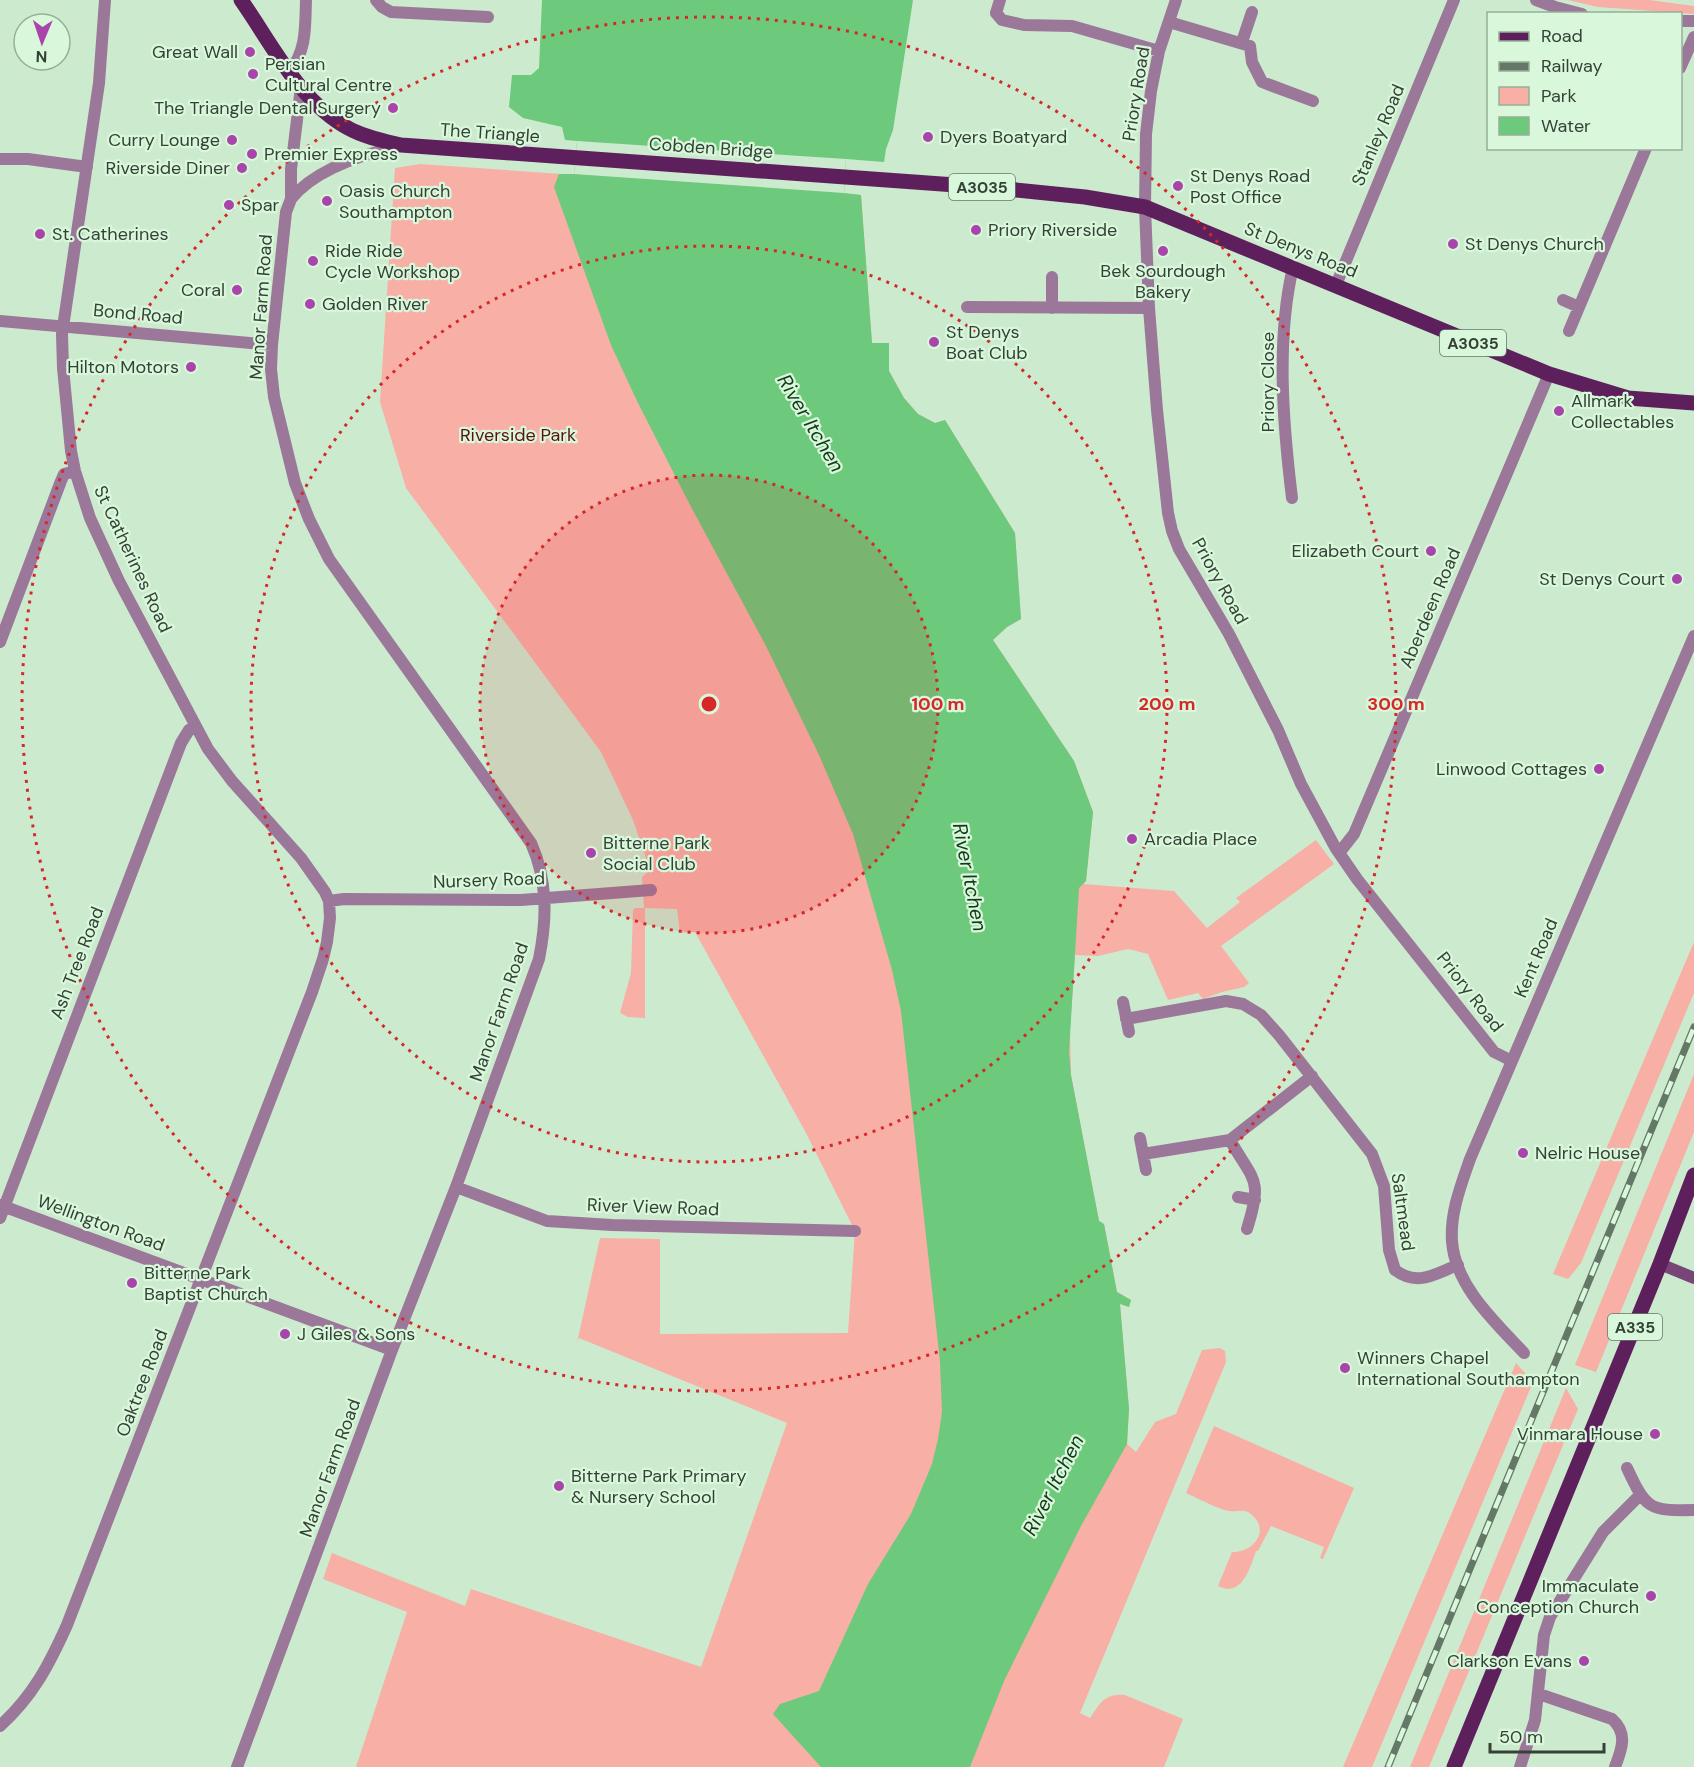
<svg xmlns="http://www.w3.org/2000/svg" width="1694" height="1767" viewBox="0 0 1694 1767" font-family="'DM Sans',sans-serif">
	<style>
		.green { fill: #f7afa6 }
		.water { fill: #6dc97b }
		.pier { fill: #ccebce }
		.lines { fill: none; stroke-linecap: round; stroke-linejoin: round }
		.street { stroke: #9b789a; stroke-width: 12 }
		.secondary { stroke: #774677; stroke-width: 12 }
		.primary { stroke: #5d205d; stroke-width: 15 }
		.rail-casing { stroke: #657867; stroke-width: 7 }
		.rail { stroke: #d9f8db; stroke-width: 4.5; stroke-dasharray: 14; stroke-linecap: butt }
		.ring { fill: none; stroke: #d62828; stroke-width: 3; stroke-dasharray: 3 6 }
		.poi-dot { fill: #a944aa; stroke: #d9f8db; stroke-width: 2 }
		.labels { text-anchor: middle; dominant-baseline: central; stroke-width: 4.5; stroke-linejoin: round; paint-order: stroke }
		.shield { fill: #d9f8db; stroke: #667868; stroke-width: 1.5 }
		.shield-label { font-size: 16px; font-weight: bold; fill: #344136 }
		.poi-label { font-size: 18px; fill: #344136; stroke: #d9f8db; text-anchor: start }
		.street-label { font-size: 18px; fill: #344136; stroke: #d9f8db }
		.park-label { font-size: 18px; fill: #591210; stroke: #d9f8db }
		.water-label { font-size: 20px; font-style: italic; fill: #13391a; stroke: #d9f8db }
		.centre { fill: #d62828; stroke: #d9f8db; stroke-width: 3 }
		.ring-label { font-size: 18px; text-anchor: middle; font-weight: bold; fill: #d62828; stroke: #d9f8db; stroke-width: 4.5; stroke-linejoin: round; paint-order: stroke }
	</style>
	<rect width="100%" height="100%" fill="#ccebce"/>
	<path class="green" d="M1568 0H1649L1694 6V14L1598 7Z
		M420 164 861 195 872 343H889V371L904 398 918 414 935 423 945 420 1015 533 1021 619 1007 627 993 640 1074 761 1093 812 1086 881 1083 884 1174 891 1207 928 1240 902 1236 898 1316 840 1334 864 1221 946 1249 983 1244 987 1222 992 1203 999 1198 993 1168 1000 1148 954 1128 949 1098 956 1075 955 1070 1030 1071 1075 1099 1221 1104 1224 1117 1292 1131 1300 1129 1307 1120 1304 1129 1409 1127 1444 1136 1452 1155 1422 1176 1414 1202 1350 1220 1348 1225 1351 1226 1362 1080 1713 1090 1718C1100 1703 1105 1693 1125 1695L1183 1719 1164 1767H356L407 1612 323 1579 332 1553 465 1606 471 1589 701 1667 787 1423 579 1338 577 1343 600 1238 660 1239V1334L848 1333 855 1231 806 1133 695 932 680 933 677 909 645 908V1018L628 1017 620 1013 631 973 633 910 635 908H644L642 877 650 870 633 820 601 752 406 488 380 402 395 168Z
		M1694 942V993L1581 1263 1568 1279 1553 1274Z
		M1694 1074V1132L1596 1372 1575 1365Z
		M1516 1363 1533 1382 1372 1767H1343Z
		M1566 1388 1578 1409 1429 1767H1410Z
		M1214 1426 1354 1488 1323 1559 1320 1558 1324 1547 1271 1526 1258 1551H1256C1250 1568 1242 1598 1218 1586L1232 1552C1252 1553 1271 1532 1252 1515 1245 1508 1239 1512 1230 1511 1220 1510 1197 1498 1186 1493Z"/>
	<path class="water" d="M542 0H913L893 130 886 149 884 162 846 159 844 193 861 195 872 343H889V371L904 398 918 414 935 423 945 420 1015 533 1021 619 1007 627 993 640 1074 761 1093 812 1086 881 1079 888 1069 1052 1071 1075 1099 1221 1104 1224 1117 1292 1131 1300 1129 1307 1120 1304 1129 1409 1127 1444 1081 1526 1004 1681 970 1767H821L773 1714 780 1704 819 1691 868 1584 911 1514 932 1464 938 1439 942 1412 940 1361 901 1011 892 970 853 834 819 755 765 644 690 505 637 401 611 345 554 187 559 174H574L577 141 565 140 562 127 523 118 509 107 512 75H531L539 68Z"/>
	<path class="pier" d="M577 141 846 159 844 193 574 174Z"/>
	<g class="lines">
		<path class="street" d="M376 0 382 7 391 12 488 17
			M1000 0 996 13 1002 20 1024 25 1072 26 1159 51
			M1176 0 1159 51 1151 91 1146 134 1145 207 1149 308 1157 410 1168 513 1172 531 1179 549 1229 634 1278 730 1301 784 1335 847 1357 879 1494 1052 1512 1061
			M1536 0 1555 7 1582 14
			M1680 21H1694
			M1169 22 1250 46 1252 62 1262 82 1313 101
			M1242 42 1252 12
			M1680 68 1694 37
			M290 71C307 49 305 27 306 0
			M0 159H28L87 167
			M291 199C315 169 364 154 400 146
			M1052 277V308
			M1336 285 1454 0
			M1563 300 1579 307
			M967 307 1149 308
			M0 321 272 345
			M1569 331 1646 148
			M1292 498C1283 424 1276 340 1293 267
			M0 642 61 481 64 474 75 471
			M1339 853 1354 834 1549 374
			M329 901 344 899 521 900 651 890
			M1123 1002 1129 1032
			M1126 1019 1226 1001 1243 1004 1261 1015 1279 1035 1372 1154 1384 1186 1389 1250 1395 1270C1418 1287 1434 1274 1458 1265
			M1140 1138 1146 1170
			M1230 1140C1254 1182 1263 1178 1247 1229
			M1143 1154 1230 1140 1312 1076
			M456 1187 547 1221 612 1225 855 1231
			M1238 1197 1255 1200
			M0 1205 392 1350
			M0 1218 181 743 189 730 195 726
			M1524 1353C1495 1322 1455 1286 1452 1241 1450 1213 1461 1185 1470 1159L1694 636
			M1627 1468C1646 1509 1649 1511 1694 1510
			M1539 1694 1612 1719C1628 1733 1622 1749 1615 1767
			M0 1726C33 1696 49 1665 67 1625L312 992 323 959 327 942 330 918 329 901 325 892 301 858 232 781 208 749 119 581 90 518 75 471 71 451 63 368 62 334 99 83 105 0
			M237 1767 392 1350 456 1187 539 959C547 919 548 881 531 843L329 559 309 519 295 483 274 397 271 369 272 345 286 212 291 199V169L301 87
			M1520 1767 1535 1720 1544 1635 1550 1617 1603 1532 1640 1495"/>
		<path class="secondary" d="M1660 1264 1694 1278"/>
		<path class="primary" d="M241 0C272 44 299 101 348 128 364 137 384 141 401 145L997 188 1085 197 1145 207 1549 374 1628 398 1694 403
			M1454 1767 1660 1264 1694 1175"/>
		<defs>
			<path id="rail" d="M1388 1767 1694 1027"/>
		</defs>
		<use href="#rail" class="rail-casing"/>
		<use href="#rail" class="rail"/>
	</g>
	<circle cx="709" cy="704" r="229" fill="#d62828" fill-opacity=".12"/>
	<g class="ring">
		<circle cx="709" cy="704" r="229"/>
		<circle cx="709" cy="704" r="458"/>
		<circle cx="709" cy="704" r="687"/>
	</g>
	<g class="poi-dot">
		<circle cx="250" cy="52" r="6"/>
		<circle cx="253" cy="74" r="6"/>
		<circle cx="393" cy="108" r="6"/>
		<circle cx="928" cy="137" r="6"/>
		<circle cx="232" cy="140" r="6"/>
		<circle cx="252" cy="154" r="6"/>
		<circle cx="242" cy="168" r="6"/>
		<circle cx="1178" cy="186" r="6"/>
		<circle cx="327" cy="201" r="6"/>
		<circle cx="229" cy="205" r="6"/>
		<circle cx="976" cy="230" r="6"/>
		<circle cx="40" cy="234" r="6"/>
		<circle cx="1453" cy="244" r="6"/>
		<circle cx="1163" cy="251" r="6"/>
		<circle cx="313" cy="261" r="6"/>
		<circle cx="237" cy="290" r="6"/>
		<circle cx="310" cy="304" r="6"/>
		<circle cx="934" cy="342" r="6"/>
		<circle cx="191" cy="367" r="6"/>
		<circle cx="1559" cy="411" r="6"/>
		<circle cx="1431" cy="551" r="6"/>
		<circle cx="1677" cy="579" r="6"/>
		<circle cx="1599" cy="769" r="6"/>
		<circle cx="1132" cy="839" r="6"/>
		<circle cx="591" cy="853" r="6"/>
		<circle cx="1523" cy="1153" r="6"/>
		<circle cx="132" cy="1283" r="6"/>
		<circle cx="285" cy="1334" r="6"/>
		<circle cx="1345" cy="1368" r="6"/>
		<circle cx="1655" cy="1434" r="6"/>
		<circle cx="559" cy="1486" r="6"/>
		<circle cx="1651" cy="1596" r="6"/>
		<circle cx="1584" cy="1661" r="6"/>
	</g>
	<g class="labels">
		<g class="shield">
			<rect x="949" y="174" width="66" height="26" rx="4.5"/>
			<rect x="1440" y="330" width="66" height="26" rx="4.5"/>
			<rect x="1608" y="1314" width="54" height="26" rx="4.5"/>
		</g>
		<g class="shield-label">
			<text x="982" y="187">A3035</text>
			<text x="1473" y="343">A3035</text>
			<text x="1635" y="1327">A335</text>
		</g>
		<g class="poi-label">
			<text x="238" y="52" text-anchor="end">Great Wall</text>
			<text x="265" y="64">Persian<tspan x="265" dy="21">Cultural Centre</tspan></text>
			<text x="381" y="108" text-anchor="end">The Triangle Dental Surgery</text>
			<text x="940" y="137">Dyers Boatyard</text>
			<text x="220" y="140" text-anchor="end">Curry Lounge</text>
			<text x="264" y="154">Premier Express</text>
			<text x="230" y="168" text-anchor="end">Riverside Diner</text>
			<text x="1190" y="176">St Denys Road<tspan x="1190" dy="21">Post Office</tspan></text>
			<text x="339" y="191">Oasis Church<tspan x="339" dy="21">Southampton</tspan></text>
			<text x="241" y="205">Spar</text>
			<text x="988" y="230">Priory Riverside</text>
			<text x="52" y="234">St. Catherines</text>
			<text x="1465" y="244">St Denys Church</text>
			<text x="325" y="251">Ride Ride<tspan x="325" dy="21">Cycle Workshop</tspan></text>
			<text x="1163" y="271" text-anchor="middle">Bek Sourdough<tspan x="1163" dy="21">Bakery</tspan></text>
			<text x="225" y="290" text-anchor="end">Coral</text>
			<text x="322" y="304">Golden River</text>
			<text x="946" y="332">St Denys<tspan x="946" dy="21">Boat Club</tspan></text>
			<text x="179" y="367" text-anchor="end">Hilton Motors</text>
			<text x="1571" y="401">Allmark<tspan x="1571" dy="21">Collectables</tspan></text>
			<text x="1419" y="551" text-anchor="end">Elizabeth Court</text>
			<text x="1665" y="579" text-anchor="end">St Denys Court</text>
			<text x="1587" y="769" text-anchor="end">Linwood Cottages</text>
			<text x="1144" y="839">Arcadia Place</text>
			<text x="603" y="843">Bitterne Park<tspan x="603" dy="21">Social Club</tspan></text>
			<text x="1535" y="1153">Nelric House</text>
			<text x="144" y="1273">Bitterne Park<tspan x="144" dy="21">Baptist Church</tspan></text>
			<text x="297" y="1334">J Giles &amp; Sons</text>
			<text x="1357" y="1358">Winners Chapel<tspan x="1357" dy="21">International Southampton</tspan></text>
			<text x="1643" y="1434" text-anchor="end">Vinmara House</text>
			<text x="571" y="1476">Bitterne Park Primary<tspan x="571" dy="21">&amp; Nursery School</tspan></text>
			<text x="1639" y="1586" text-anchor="end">Immaculate<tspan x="1639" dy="21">Conception Church</tspan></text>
			<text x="1572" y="1661" text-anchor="end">Clarkson Evans</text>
		</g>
		<g class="street-label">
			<text transform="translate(1136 94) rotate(-81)">Priory Road</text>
			<text transform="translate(490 133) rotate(4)">The Triangle</text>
			<text transform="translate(1378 135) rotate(-67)">Stanley Road</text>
			<text transform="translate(711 148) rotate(4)">Cobden Bridge</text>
			<text transform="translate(1301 250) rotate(22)">St Denys Road</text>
			<text transform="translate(261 307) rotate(-86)">Manor Farm Road</text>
			<text transform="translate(138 314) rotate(5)">Bond Road</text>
			<text transform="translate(1268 382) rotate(-90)">Priory Close</text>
			<text transform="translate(133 559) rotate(65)">St Catherines Road</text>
			<text transform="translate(1220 581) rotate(61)">Priory Road</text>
			<text transform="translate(1430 608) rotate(-67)">Aberdeen Road</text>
			<text transform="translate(489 880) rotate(-2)">Nursery Road</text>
			<text transform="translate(1536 958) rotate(-67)">Kent Road</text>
			<text transform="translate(77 963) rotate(-69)">Ash Tree Road</text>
			<text transform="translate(1470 992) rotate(52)">Priory Road</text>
			<text transform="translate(499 1012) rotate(-71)">Manor Farm Road</text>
			<text transform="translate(653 1207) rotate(2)">River View Road</text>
			<text transform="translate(1403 1212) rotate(82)">Saltmead</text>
			<text transform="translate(101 1223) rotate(20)">Wellington Road</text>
			<text transform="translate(142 1383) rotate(-69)">Oaktree Road</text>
			<text transform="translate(330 1468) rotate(-70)">Manor Farm Road</text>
		</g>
		<g class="park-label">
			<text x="518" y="435">Riverside Park</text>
		</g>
		<g class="water-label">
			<text transform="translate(811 423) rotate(59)">River Itchen</text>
			<text transform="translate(970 877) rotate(79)">River Itchen</text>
			<text transform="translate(1053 1485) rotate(-63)">River Itchen</text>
		</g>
	</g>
	<circle cx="709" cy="704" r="9" class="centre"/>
	<g class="ring-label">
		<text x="938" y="710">100 m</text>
		<text x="1167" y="710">200 m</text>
		<text x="1396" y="710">300 m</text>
	</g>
	<rect x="1487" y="12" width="195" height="138" fill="#d9f8db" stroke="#97af99" stroke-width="1.5"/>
	<rect x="1499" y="32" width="30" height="9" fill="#5d205d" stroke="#97af99" stroke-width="1.5"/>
	<text x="1541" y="42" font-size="18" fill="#344136">Road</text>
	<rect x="1499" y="62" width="30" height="9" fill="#657867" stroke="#97af99" stroke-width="1.5"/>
	<text x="1541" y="72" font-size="18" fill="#344136">Railway</text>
	<rect x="1499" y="87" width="30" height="18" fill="#f7afa6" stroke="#97af99" stroke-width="1.5"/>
	<text x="1541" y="102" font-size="18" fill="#344136">Park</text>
	<rect x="1499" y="117" width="30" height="18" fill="#6dc97b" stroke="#97af99" stroke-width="1.5"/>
	<text x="1541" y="132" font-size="18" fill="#344136">Water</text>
	<g transform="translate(42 42) rotate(182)"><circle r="28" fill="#d9f8db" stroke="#97af99" stroke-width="1.5"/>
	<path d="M0-4.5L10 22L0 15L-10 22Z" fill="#a944aa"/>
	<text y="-9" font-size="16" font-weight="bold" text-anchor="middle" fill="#344136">N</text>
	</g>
	<path d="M1490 1743v9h114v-9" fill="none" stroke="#344136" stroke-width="3"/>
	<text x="1499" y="1743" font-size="18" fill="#344136" stroke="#d9f8db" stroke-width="4.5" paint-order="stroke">50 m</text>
</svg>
